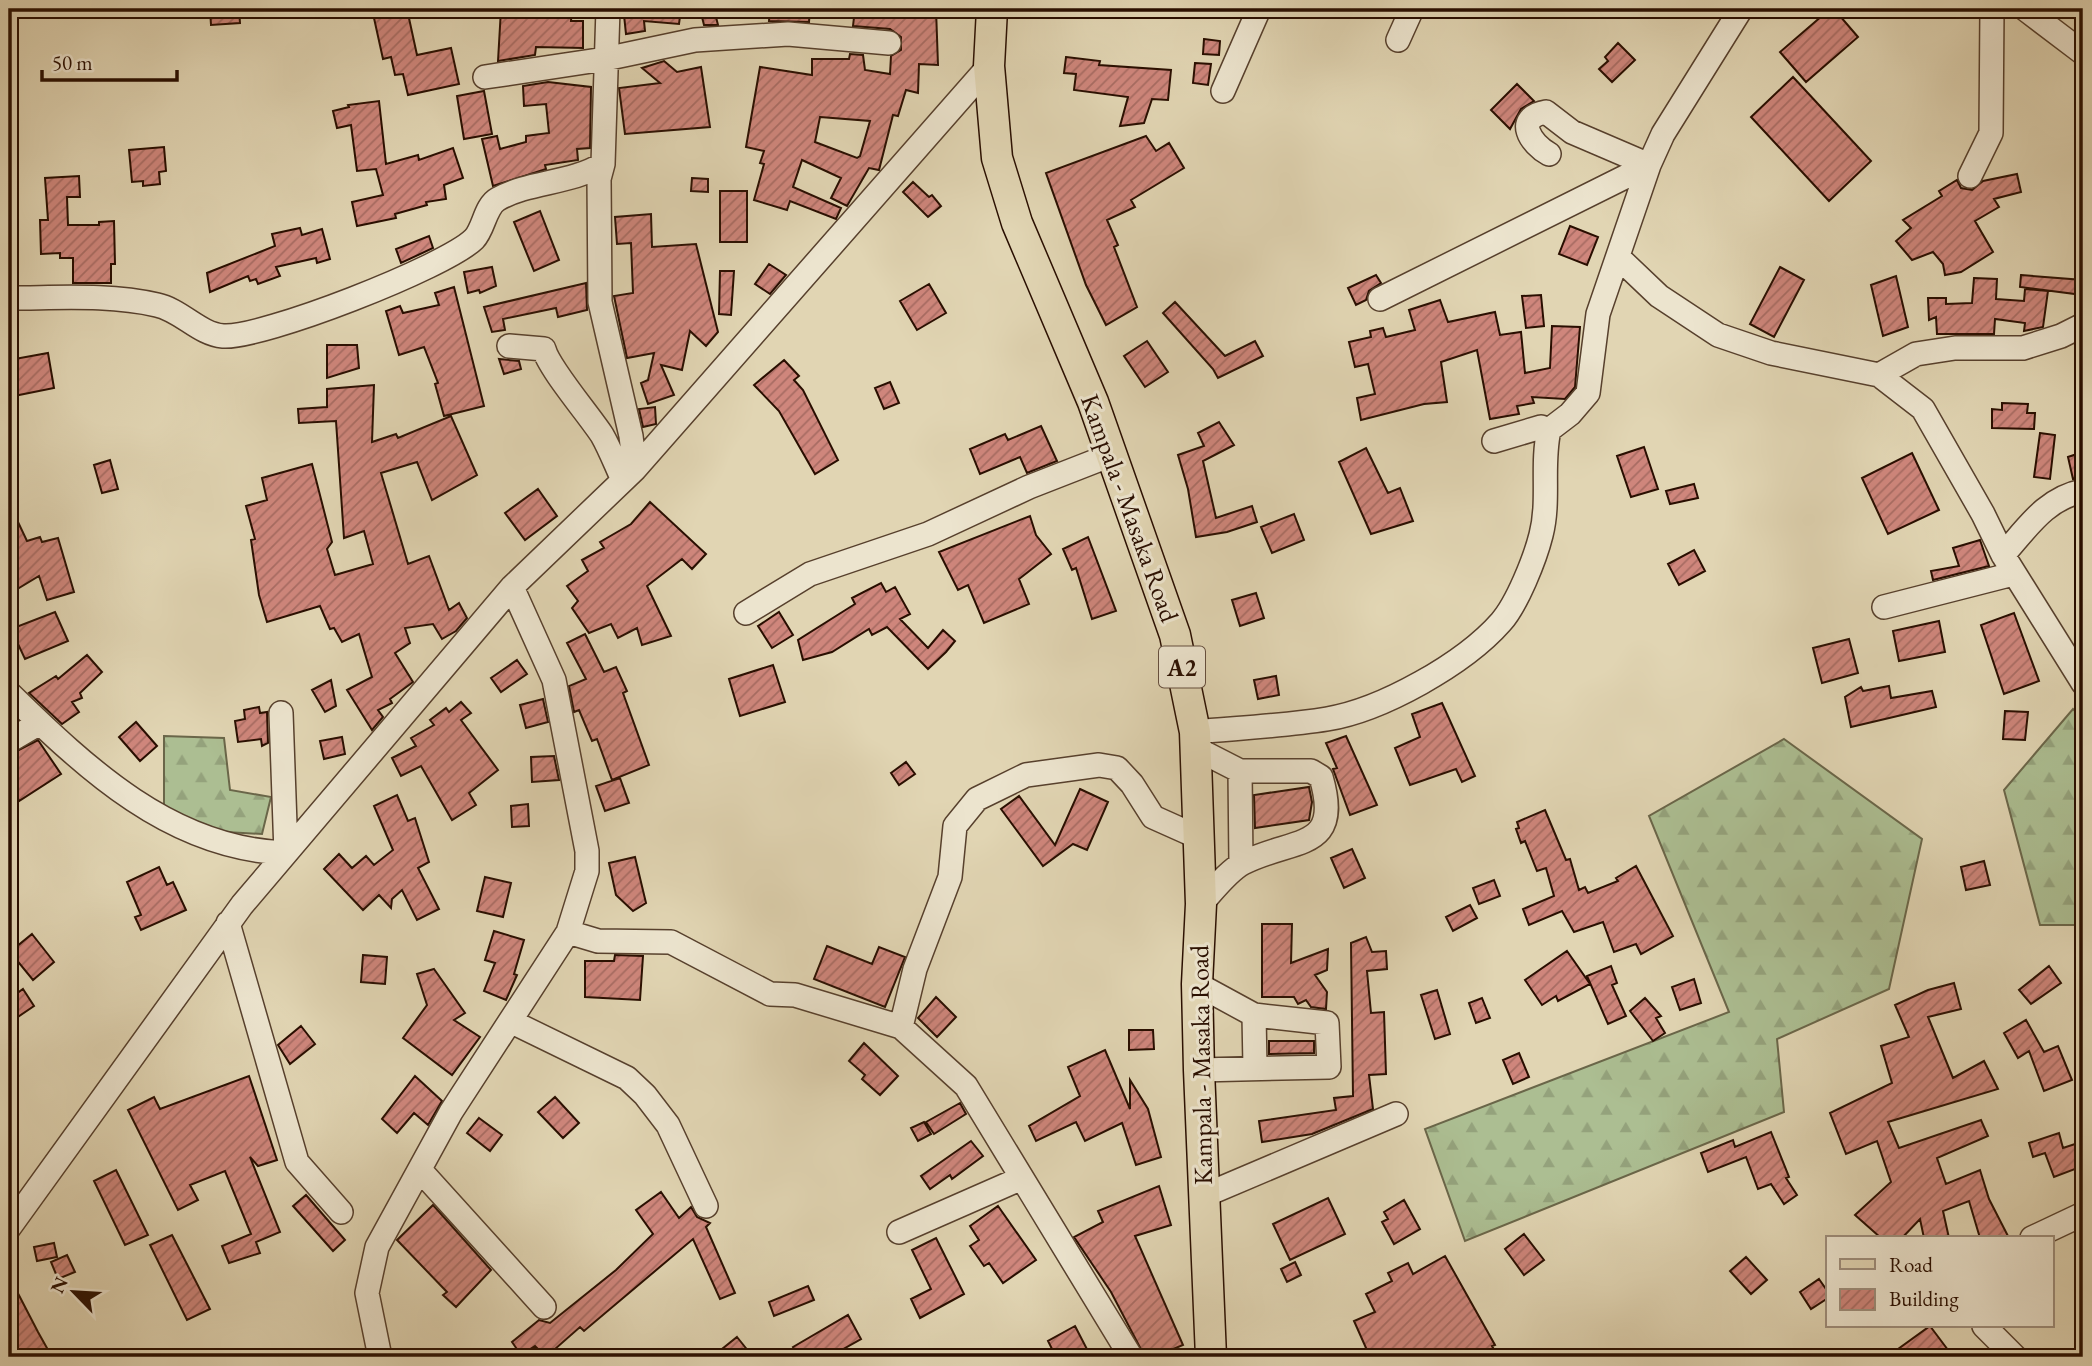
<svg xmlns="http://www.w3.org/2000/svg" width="2092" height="1366" viewBox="0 0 2092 1366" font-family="'EB Garamond',serif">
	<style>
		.forest { fill: url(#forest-firs); stroke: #6a6649; stroke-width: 2 }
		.building { fill: url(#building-hatch); stroke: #290e00; stroke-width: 2; fill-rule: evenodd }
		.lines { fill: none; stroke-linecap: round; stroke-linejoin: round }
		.minor-casing { stroke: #57402d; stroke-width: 26 }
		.major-casing { stroke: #290e00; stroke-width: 33 }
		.minor { stroke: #ece4ce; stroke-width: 23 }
		.major { stroke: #e1d5b3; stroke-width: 30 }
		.labels { text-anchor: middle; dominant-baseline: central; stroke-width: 6; stroke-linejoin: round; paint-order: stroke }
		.shield { fill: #ece4ce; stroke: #644e3e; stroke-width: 2 }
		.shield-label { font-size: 24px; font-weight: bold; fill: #290e00 }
		.street-label { font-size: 26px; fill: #290e00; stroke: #ece4ce }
	</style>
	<defs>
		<pattern id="forest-firs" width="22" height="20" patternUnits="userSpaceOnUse" patternTransform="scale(1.75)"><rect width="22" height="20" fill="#acbe92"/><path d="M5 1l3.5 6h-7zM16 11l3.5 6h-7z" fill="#94a27c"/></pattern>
		<pattern id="building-hatch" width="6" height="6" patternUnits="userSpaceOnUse" patternTransform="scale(1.75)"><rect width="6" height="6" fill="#cf867c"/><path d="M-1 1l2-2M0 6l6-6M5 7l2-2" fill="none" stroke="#a86c63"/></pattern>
	</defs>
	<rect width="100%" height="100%" fill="#e1d5b3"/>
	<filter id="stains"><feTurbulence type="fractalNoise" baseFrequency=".00286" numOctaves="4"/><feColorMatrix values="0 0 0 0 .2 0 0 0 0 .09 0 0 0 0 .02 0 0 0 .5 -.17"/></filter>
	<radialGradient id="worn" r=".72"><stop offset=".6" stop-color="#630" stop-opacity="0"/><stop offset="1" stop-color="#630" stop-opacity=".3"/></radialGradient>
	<path class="forest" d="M2073 709 2083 719V925H2040L2004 790Z
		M164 736 224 738 230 790 271 797 262 834 208 831 164 812Z
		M1784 739 1922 839 1889 989 1777 1039 1784 1112 1465 1241 1425 1129 1729 1012 1649 816Z"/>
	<path class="building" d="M210 9H239L240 23 211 25Z
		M372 9H407L417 55 451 48 459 84 408 95 403 74 395 75 391 57 383 59Z
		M501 9H572L571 21H583V48L536 47 535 55 498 61Z
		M661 9H681L679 24 644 21 645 31 626 34 624 15Z
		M700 9H714L718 25H704Z
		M770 9H810L809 22 769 21Z
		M855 9H936L938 65 919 64 918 93 906 90 898 116 893 115 879 170 869 168 847 206 831 198 841 178 802 160 793 187 841 208 836 219 790 201 787 210 754 200 764 164 760 163 764 151 746 147 760 67 812 75V59H849L850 54 863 55 865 70 890 74 891 56 901 50V37L890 29 853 26ZM820 117 870 121 860 156 857 158 815 142Z
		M1830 9H1834L1858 37 1806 82 1780 52Z
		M1204 39 1220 41 1219 55 1203 54Z
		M1618 43 1635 60 1612 82 1599 69 1608 61 1605 57Z
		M1066 57 1100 61 1099 65 1171 70 1168 100 1152 99 1144 123 1120 126 1128 97 1074 90 1076 74 1064 73Z
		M664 61 677 72 701 67 710 127 625 134 619 88 660 83 642 68Z
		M1195 63 1211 64 1208 85 1193 83Z
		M1793 77 1871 161 1829 201 1751 117Z
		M548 82 591 87 590 148 577 149 578 160 545 165 546 169 493 186 482 139 497 136 500 149 526 142V136L549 133 546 104 524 106 523 86Z
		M1517 84 1534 101 1521 109 1510 129 1491 110Z
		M484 91 492 134 464 139 457 96Z
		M379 101 386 164 418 155 419 160 453 148 463 178 444 185 446 199 426 202 427 205 395 214 396 218 357 226 352 202 383 195 376 169 357 171 351 125 337 128 333 111 349 107 348 105Z
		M1146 136 1156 151 1169 143 1184 168 1131 200 1135 207 1107 220 1118 245 1114 247 1137 307 1106 325 1086 285 1046 173Z
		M164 147 166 171 159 172 160 184 143 186V181L132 182 129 150Z
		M2017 174 2021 192 1994 199 1999 207 1975 221 1993 252 1961 272 1945 275 1943 264 1933 252 1912 260 1896 241 1911 228 1903 220 1942 196 1939 191 1957 180 1961 188 1972 190 1983 181Z
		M79 176 80 197H67L68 225H99V222L114 221 115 264H111V283H73V258H60V253L41 254 40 220H48L45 178Z
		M692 178 708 179V192L691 191Z
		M913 182 929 197 932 195 941 206 928 217 903 192Z
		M720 191H747V242H720Z
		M540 211 559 260 534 271 514 222Z
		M651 214 652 247 696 244 718 332 706 346 690 331 682 370 661 365 674 395 648 404 641 383 648 380 654 353 627 358 614 296 633 293 631 243 617 244 615 217Z
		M1570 226 1598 237 1587 265 1559 254Z
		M300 228 302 235 322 229 330 259 317 263 316 258 276 267 280 276 258 284 256 279 250 281 248 276 210 292 207 273 275 246 272 234Z
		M429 236 433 248 401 263 396 249Z
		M769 264 786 275 770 294 755 284Z
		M492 267 496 286 480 293 479 290 468 293 464 272Z
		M1780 267 1804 280 1774 337 1750 324Z
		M720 271H734L731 315 719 314Z
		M1376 275 1381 283 1369 291 1366 300 1356 305 1348 288Z
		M2021 275 2083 280V295L2020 287Z
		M1896 276 1908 327 1883 336 1871 285Z
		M1974 278 1997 279 1996 299 2024 301 2025 289 2048 291 2043 327 2024 331 2025 323 1995 319 1994 334H1937L1936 317 1929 320 1928 298H1946V304L1972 303Z
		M586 283 587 310 558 317 556 308 503 319 505 330 492 332 484 307Z
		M929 284 946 313 917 330 900 301Z
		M454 287 484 406 444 416 435 384 438 383 424 347 399 355 386 311 400 306 403 313 439 305 435 293Z
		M1541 295 1544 326 1526 328 1522 296Z
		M1440 300 1448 322 1495 312 1500 335 1521 332 1525 373 1550 368 1552 326 1580 327 1575 387 1565 399 1532 397 1534 403 1517 406 1519 414 1490 419 1477 350 1441 362 1447 402 1424 404 1361 420 1357 398 1375 394 1368 364 1355 367 1349 342 1371 337 1370 331 1383 328 1386 337 1415 330 1409 310Z
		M1175 302 1225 356 1255 341 1263 356 1218 378 1213 369 1163 313Z
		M1147 341 1168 372 1145 387 1124 356Z
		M327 345H357L359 368 327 378Z
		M48 353 54 388 14 396 9 360Z
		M499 359 519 361 521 369 504 374Z
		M784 360 799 376 794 380 803 390 838 460 815 474 779 411 754 385Z
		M890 382 899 403 884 409 875 388Z
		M374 385 372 442 396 434 398 438 451 416 477 475 432 500 417 462 381 473 408 564 429 556 449 610 459 603 467 618 456 631 442 639 433 624 405 628 410 643 395 653 413 682 390 699 392 703 378 710 383 717 372 730 347 690 372 677 359 634 342 642 334 628 330 629 320 606 267 622 259 595 251 540 255 539 246 506 267 500 262 478 312 464 332 542 327 549 335 575 373 564 364 531 344 538 336 421 299 423 298 409 327 407V389Z
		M2002 403 2028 404 2027 413H2035L2034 429 1992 428V409L2002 410Z
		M655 407 656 424 643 427 639 409Z
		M1219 422 1234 445 1203 461 1216 518 1252 506 1257 522 1227 532 1196 537 1188 489 1178 455 1204 446 1198 433Z
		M1041 426 1057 461 1027 473 1020 457 980 474 970 449 1005 434 1008 440Z
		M2040 433 2055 435 2050 479 2034 477Z
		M1644 447 1658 489 1631 497 1617 456Z
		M1366 448 1388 493 1400 488 1413 521 1371 534 1339 462Z
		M2083 452V477L2073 479 2068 457Z
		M1912 453 1939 510 1888 534 1862 478Z
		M110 460 118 489 102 493 94 465Z
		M1694 484 1698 498 1670 504 1666 491Z
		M538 489 557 516 525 540 505 513Z
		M650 502 706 554 692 569 682 559 647 586 671 636 642 645 637 628 618 638 611 624 589 633 572 608 578 601 567 586 588 571 582 560 604 548 600 542 631 524Z
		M9 503 27 541 40 537 42 542 58 538 74 592 47 600 39 576 9 594Z
		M1294 514 1304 540 1272 553 1261 527Z
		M1030 516 1036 535 1051 554 1019 579 1029 604 984 623 968 585 958 590 939 552Z
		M1088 537 1116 611 1092 619 1076 568 1072 570 1063 549Z
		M1980 540 1989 566 1933 580 1931 571 1959 566 1953 548Z
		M1694 550 1705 571 1679 585 1668 564Z
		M881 583 886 592 895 587 910 614 900 619 928 648 943 630 955 641 946 652 928 669 887 627 872 635 869 629 832 652 803 660 798 640 855 604 852 598Z
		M1256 593 1264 618 1240 626 1232 600Z
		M55 612 68 641 25 659 11 629Z
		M779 612 793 635 772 648 758 626Z
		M2014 613 2039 681 2004 694 1981 625Z
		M1939 621 1945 652 1899 661 1893 631Z
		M585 634 604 672 616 667 627 691 623 693 649 765 612 780 597 739 592 741 579 710 574 712 569 686 586 679 567 643Z
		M1849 639 1858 673 1822 683 1813 648Z
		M87 655 102 672 80 693 82 698 72 702 79 712 62 724 29 693 56 676 58 679Z
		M517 660 527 674 501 692 491 678Z
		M773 665 785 702 740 716 729 679Z
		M1276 676 1279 695 1258 699 1254 680Z
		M331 680 336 706 325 712 312 690Z
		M1889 686 1891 698 1932 691 1936 707 1851 727 1845 697 1861 687 1863 691Z
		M543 699 548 722 526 728 520 705Z
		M461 702 471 713 461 720 498 770 469 793 476 805 452 820 421 766 401 776 392 758 416 746 411 738 434 725 430 720 446 708 449 712Z
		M1442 703 1475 776 1462 782 1456 769 1410 785 1395 748 1420 737 1412 714Z
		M259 707 260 713 267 712 268 743 262 746 261 739 238 742 235 721 245 719 244 710Z
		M2005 711 2028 712 2025 740 2003 739Z
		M136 722 157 746 140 761 119 737Z
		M1346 736 1377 805 1350 815 1333 769 1337 768 1326 743Z
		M342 737 345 754 324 759 320 741Z
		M38 740 61 774 19 801 9 784V755Z
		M554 756 559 780 532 782 531 757Z
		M906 762 915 774 899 785 891 773Z
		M620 778 629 803 605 811 596 786Z
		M1309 787 1312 802 1309 820 1255 828 1254 795Z
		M1080 789 1108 802 1087 850 1073 844 1043 866 1001 809 1019 796 1055 845Z
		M397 795 408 821 415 818 429 862 418 868 439 909 417 920 402 890 392 899 391 908 379 895 363 910 324 869 339 854 352 868 366 856 374 865 393 850 374 806Z
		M528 804 529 826 512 827 511 806Z
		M1545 810 1566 860 1570 859 1579 890 1585 887 1588 893 1618 881 1616 878 1636 866 1673 936 1641 954 1636 944 1614 952 1603 922 1574 932 1562 911 1529 925 1523 909 1554 896 1546 868 1537 871 1525 841 1521 843 1516 829 1519 828 1517 822Z
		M1352 849 1365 878 1344 888 1331 858Z
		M635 857 646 903 633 911 616 895 609 863Z
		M1984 861 1990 885 1966 890 1961 867Z
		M159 867 167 885 173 882 186 910 141 930 135 917 141 915 127 882Z
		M485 877 511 883 503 917 477 911Z
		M1494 880 1500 896 1479 904 1473 888Z
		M1470 905 1477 918 1453 931 1446 917Z
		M1262 924H1292L1291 963 1328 949 1327 970 1315 975 1327 992 1326 1009 1311 1007 1306 1000 1298 1004 1294 997H1262Z
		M494 931 524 940 514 974 517 975 506 1000 484 991 495 963 485 960Z
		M32 934 54 962 33 980 10 952Z
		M1366 937 1372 952 1386 951 1387 969 1367 971 1371 1013 1384 1012 1386 1074 1369 1075 1373 1109 1312 1134 1262 1142 1259 1121 1336 1110 1334 1098 1353 1096 1351 943Z
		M827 946 872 964 879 947 905 957 885 1007 814 979Z
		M1567 951 1590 984 1558 1001 1556 996 1542 1005 1525 980Z
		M363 955 387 957 385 984 361 982Z
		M615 955 643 956 640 1000 585 997V961H614Z
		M1611 966 1617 983 1612 985 1626 1016 1608 1024 1587 976Z
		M2049 966 2061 983 2031 1004 2019 990Z
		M434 969 465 1013 454 1020 480 1037 452 1075 403 1038 427 1005 417 974Z
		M1694 979 1701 1003 1680 1010 1672 987Z
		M1954 983 1961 1009 1928 1017 1953 1078 1984 1061 1998 1089 1888 1122 1899 1148 1981 1120 1988 1136 1937 1158 1946 1184 1980 1170 1989 1199 2009 1238H1980L1969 1201 1943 1211 1949 1238H1924L1920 1219 1902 1238H1881L1855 1215 1891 1182 1877 1141 1846 1154 1830 1113 1892 1083 1881 1046 1909 1037 1895 1005 1928 990Z
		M23 989 34 1006 9 1023V999Z
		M1437 990 1450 1034 1435 1039 1421 995Z
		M936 997 956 1017 937 1037 918 1018Z
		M1482 998 1490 1018 1476 1023 1469 1003Z
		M1645 998 1661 1016 1656 1018 1665 1033 1653 1041 1630 1011Z
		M2026 1020 2044 1052 2058 1046 2072 1080 2044 1091 2029 1051 2018 1058 2004 1033Z
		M301 1026 315 1044 290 1064 278 1045Z
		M1129 1030H1153L1154 1049 1129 1050Z
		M1269 1041H1314V1053L1269 1054Z
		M864 1043 898 1076 880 1095 862 1079 865 1075 849 1061Z
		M1105 1050 1130 1109V1080L1148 1109 1161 1157 1136 1165 1122 1123 1085 1141 1076 1122 1036 1141 1029 1126 1080 1096 1068 1067Z
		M1519 1053 1529 1077 1513 1084 1503 1060Z
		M249 1076 277 1160 258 1166 250 1157 280 1232 256 1242 260 1253 229 1263 222 1246 251 1234 225 1171 190 1185 198 1200 178 1210 128 1110 154 1097 160 1109Z
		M415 1076 442 1101 428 1125 414 1113 397 1133 382 1119Z
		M555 1097 579 1123 563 1138 538 1112Z
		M960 1103 966 1114 934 1134 926 1122Z
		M479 1118 502 1135 490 1151 467 1133Z
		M924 1122 931 1134 918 1141 911 1128Z
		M1771 1132 1789 1177 1786 1178 1797 1195 1784 1204 1771 1184 1758 1189 1746 1157 1708 1172 1701 1153 1733 1140 1735 1147Z
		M2059 1133 2063 1148 2075 1144 2083 1166 2054 1177 2045 1153 2033 1157 2029 1143Z
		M971 1141 983 1156 952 1179 950 1175 930 1189 921 1176Z
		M116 1170 148 1235 125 1245 94 1181Z
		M1159 1186 1171 1225 1135 1236 1183 1345 1154 1357H1145L1111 1292 1074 1237 1103 1222 1098 1211Z
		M661 1192 679 1218 691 1207 697 1217 710 1223 706 1227 735 1293 720 1299 693 1239 584 1331 580 1327 546 1357 535 1346 521 1355 512 1342 539 1320 550 1323 616 1270 653 1234 636 1210Z
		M306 1195 345 1240 333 1251 293 1206Z
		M1328 1198 1345 1234 1290 1260 1273 1224Z
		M1404 1200 1420 1229 1394 1244 1382 1222 1388 1219 1384 1212Z
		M433 1205 491 1270 456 1307 443 1295 447 1292 397 1240Z
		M998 1206 1036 1260 1003 1283 989 1263 984 1266 970 1246 979 1240 970 1226Z
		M1524 1234 1544 1260 1524 1275 1505 1249Z
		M172 1235 210 1309 187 1320 150 1245Z
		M936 1238 964 1294 920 1318 911 1299 931 1289 912 1250Z
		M54 1243 57 1257 37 1261 34 1247Z
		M67 1255 75 1272 58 1279 51 1262Z
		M1445 1256 1495 1345 1492 1346 1498 1357H1370L1354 1321 1375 1312 1366 1294 1392 1281 1388 1273 1408 1263 1413 1274Z
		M1746 1257 1767 1280 1751 1294 1730 1271Z
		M1295 1262 1301 1275 1287 1282 1281 1269Z
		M9 1276 38 1332 52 1357H23L17 1347 9 1352Z
		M1819 1279 1828 1292V1298L1811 1309 1800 1292Z
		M808 1286 814 1300 774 1316 769 1302Z
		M848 1315 861 1339 829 1357H799L793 1347Z
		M1075 1326 1091 1357H1056L1048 1341Z
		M1930 1326 1948 1350 1938 1357H1887Z
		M737 1337 753 1357H712Z"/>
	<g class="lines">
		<defs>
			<path id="minor" d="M608 9 603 164 599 179 600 302 631 436 635 469
				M2025 9 2083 53
				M1398 40 1412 9
				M485 77 605 59 695 40 788 34 889 43
				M1223 91 1259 9
				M1549 154C1531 144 1513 118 1546 112L1572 132 1649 165
				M1970 176 1991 133 1992 9
				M1618 257 1659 296 1718 335 1771 353 1879 375 1923 409 1983 514 2003 555 2083 683
				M9 298C58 298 109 294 157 305 181 310 199 334 223 336 261 339 446 267 474 239 484 229 485 206 498 199 530 181 570 184 603 164
				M1380 299 1649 165
				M509 346 544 349C548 367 589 415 602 435 610 449 616 465 623 480
				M1879 375 1916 354 1955 348H2023L2061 336 2083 325
				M1494 441 1541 427 1549 430
				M2003 555C2027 528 2046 498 2083 491
				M1884 607 2013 574
				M746 613 810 574 928 534 1029 487 1111 455
				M9 693C87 769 171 849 286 853L281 713
				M1195 732C1238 728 1284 726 1327 719 1382 710 1464 664 1501 622 1517 604 1535 559 1541 535 1550 500 1541 465 1549 430L1570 414 1588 393 1598 314 1649 165 1663 134 1741 9
				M9 741 38 724
				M1195 748 1240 771H1311L1321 777C1343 852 1294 837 1243 863 1228 871 1213 891 1201 904
				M1240 771 1241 864
				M228 923 297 1162 341 1212
				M568 932 598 941 671 942 770 994 795 995 901 1027 966 1086 1131 1357
				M1197 984 1254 1015 1327 1023 1329 1067 1199 1070
				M1254 1015 1255 1067
				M512 1022 627 1078 645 1095 668 1125 706 1206
				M901 1027 915 969 950 877 955 826 977 799 1026 775 1099 765 1117 768 1132 784 1153 817 1200 838
				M420 1170 544 1307
				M1203 1196 1396 1114
				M9 1228 242 905 512 587 635 469 989 66
				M899 1232 1022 1178
				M2032 1238 2083 1214
				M1984 1326 2015 1357
				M380 1357 367 1293 377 1247 451 1112 568 932 587 871V851L554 680 512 587"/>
			<path id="major" d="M992 9 989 66 997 158 1017 223 1093 402 1175 635 1195 732 1201 904 1197 984 1199 1070 1211 1357"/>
		</defs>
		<use href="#minor" class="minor-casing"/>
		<use href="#major" class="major-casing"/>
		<use href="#minor" class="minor"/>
		<use href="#major" class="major"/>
	</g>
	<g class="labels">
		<rect class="shield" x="1159" y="646.5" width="46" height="41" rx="5"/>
		<g class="shield-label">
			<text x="1182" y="667">A2</text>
		</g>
		<g class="street-label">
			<text transform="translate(1130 508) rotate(70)">Kampala - Masaka Road</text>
			<text transform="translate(1201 1065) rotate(-91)">Kampala - Masaka Road</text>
		</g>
	</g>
	<rect width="2092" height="1366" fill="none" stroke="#e1d5b3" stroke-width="35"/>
	<rect x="10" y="10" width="2071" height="1345" fill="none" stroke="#290e00" stroke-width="3.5"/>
	<rect x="18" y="18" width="2057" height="1331" fill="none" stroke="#290e00" stroke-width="2"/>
	<rect x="1826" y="1236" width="228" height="91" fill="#ece4ce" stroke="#9e8e7c" stroke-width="2"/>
	<rect x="1840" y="1259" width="35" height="10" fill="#e1d5b3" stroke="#9e8e7c" stroke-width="2"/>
	<text x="1889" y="1272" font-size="21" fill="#290e00">Road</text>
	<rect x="1840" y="1289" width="35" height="21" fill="url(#building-hatch)" stroke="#9e8e7c" stroke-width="2"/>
	<text x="1889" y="1306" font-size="21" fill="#290e00">Building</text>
	<g transform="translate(74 1292) rotate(295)" stroke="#ece4ce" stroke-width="5" paint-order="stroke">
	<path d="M0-5L12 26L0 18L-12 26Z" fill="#290e00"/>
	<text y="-10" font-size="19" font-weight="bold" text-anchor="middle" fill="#290e00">N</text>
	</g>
	<path d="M42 70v10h135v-10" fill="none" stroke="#290e00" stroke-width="3.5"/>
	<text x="52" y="70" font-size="21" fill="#290e00" stroke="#ece4ce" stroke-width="5" paint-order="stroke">50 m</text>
	<rect width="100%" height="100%" filter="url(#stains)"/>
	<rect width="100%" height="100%" fill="url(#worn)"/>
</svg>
